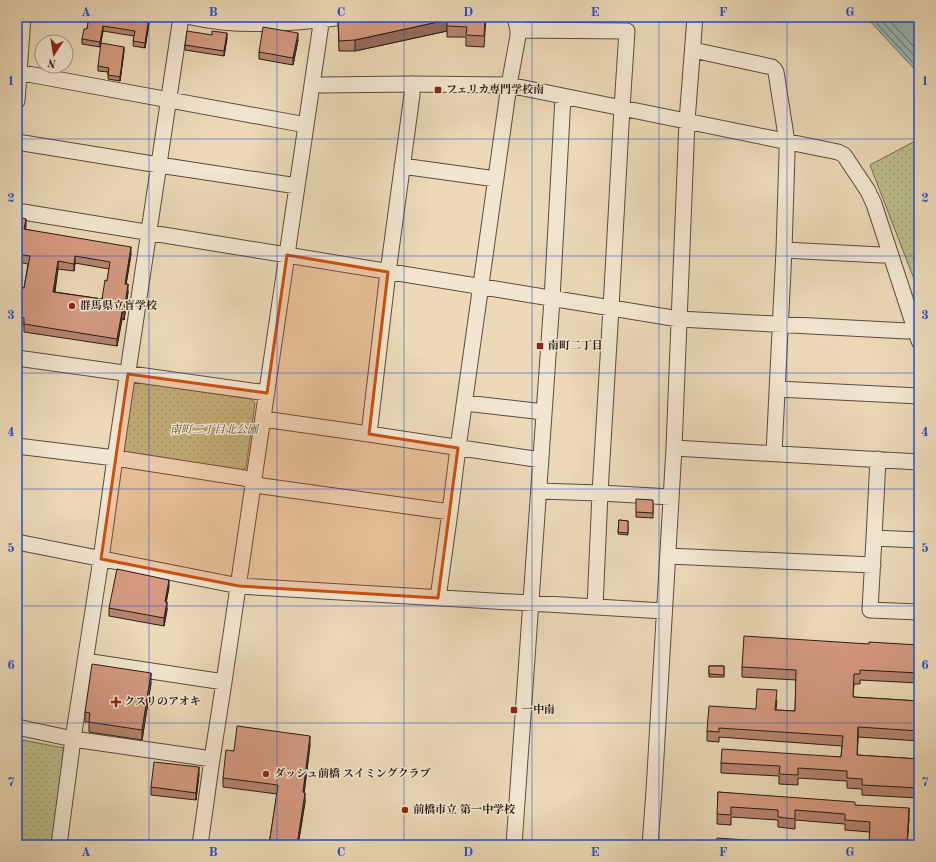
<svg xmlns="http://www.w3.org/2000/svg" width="936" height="862" viewBox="0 0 936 862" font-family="'Old Standard TT','Noto Serif JP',serif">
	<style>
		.park { fill: url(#park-dots); stroke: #726d50 }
		.water { fill: #99b9b5; stroke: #6c7a75 }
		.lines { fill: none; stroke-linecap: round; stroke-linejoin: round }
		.shore { stroke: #616a65; stroke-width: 1 }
		.minor-casing { stroke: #5a4b3e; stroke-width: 17 }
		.minor { stroke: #f2e6d0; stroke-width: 15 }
		.wall { fill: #b6846e; stroke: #291c15; fill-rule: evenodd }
		.shaded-wall { fill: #946b5a; stroke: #291c15 }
		.building { fill: #d49980; stroke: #291c15; fill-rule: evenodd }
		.marked { fill: #cb500d; fill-opacity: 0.2; stroke: #cb500d; stroke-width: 3; stroke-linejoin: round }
		.grid { fill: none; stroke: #1d4ed8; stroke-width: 1; stroke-opacity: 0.55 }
		.poi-dot { fill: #8f2418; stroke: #f2e6d0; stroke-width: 1.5 }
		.labels { text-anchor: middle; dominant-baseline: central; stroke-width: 3; stroke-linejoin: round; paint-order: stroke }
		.poi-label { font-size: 11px; font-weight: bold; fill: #291c15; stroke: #f2e6d0; text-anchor: start }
		.park-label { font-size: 11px; font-style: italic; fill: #554d38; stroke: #f2e6d0 }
		.neatline { fill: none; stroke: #1d4ed8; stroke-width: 1.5 }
		.grid-label { font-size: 13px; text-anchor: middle; font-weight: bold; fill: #1d4ed8 }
	</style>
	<defs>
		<pattern id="park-dots" width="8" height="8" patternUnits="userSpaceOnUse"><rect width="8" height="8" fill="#bcbe8b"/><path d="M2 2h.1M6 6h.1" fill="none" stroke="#a2a377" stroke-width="1.8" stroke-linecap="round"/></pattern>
	</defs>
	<rect width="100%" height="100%" fill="#ebd9b7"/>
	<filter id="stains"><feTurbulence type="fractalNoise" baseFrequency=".005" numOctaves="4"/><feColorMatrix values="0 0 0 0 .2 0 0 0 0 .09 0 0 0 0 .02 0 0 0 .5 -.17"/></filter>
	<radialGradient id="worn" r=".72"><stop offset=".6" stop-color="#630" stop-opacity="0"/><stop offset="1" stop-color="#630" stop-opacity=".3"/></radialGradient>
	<path class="park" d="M919 139V292L870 165Z
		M137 382 251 399 255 403 246 468 239 471 127 454 123 449 132 386Z
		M17 739 64 748 66 751 54 845H17Z"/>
	<path class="water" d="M865 17H919V74L866 17Z"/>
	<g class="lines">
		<path class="shore" d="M871 17 919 69
			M878 17 919 61
			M886 17 919 52"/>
		<defs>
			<path id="minor" d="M191 17C201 19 212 21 222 22 263 26 304 22 344 17
				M518 30 627 31 622 108 611 308 600 493 595 607
				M693 50 772 67 774 69 776 72 787 142V153L784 250 774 453
				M17 72 306 125
				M313 83 322 85 412 84 509 85 622 108 838 152 844 155 868 191 874 204 919 341
				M17 101 23 17
				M17 142 159 165 297 186
				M402 166 496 179
				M17 211 679 319 907 331 915 329
				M784 250 881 255 890 254
				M17 358 267 393
				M777 389 919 396
				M465 403 544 412
				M263 419 369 434 541 460
				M369 434 388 272 412 95V84
				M17 446 115 458 244 478 262 486 450 512
				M674 448 919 462
				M539 491 600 493 671 497
				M874 538 878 459
				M919 540 874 538 870 610 919 612
				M17 542 239 586 664 611
				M668 556 873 565
				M438 598 450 512 458 448 509 85 518 36V30L515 17
				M85 661 224 682
				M17 727 73 739 212 759
				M59 845 73 739 101 559 115 458 181 17
				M200 845 212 759 224 682 322 17
				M514 845 552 299 563 97
				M650 845 654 791 674 448 687 121 695 17"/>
		</defs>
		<use href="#minor" class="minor-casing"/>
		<use href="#minor" class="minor"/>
	</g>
	<path class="wall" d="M89 17 149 23 145 48 133 46 134 36 103 31 100 47 82 44V39L87 29Z
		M367 17H486L484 47 466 46V37H447V31L355 51H339L338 20H355Z
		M227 38 224 56 185 50V45Z
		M298 40 293 65 259 59V52Z
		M124 51 120 81 108 79V72L98 71V66Z
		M17 217 26 226 25 229 131 254 126 284 128 292 124 320 122 319 117 346 24 332V325L17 324V287L24 288 28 264 17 262ZM75 263 109 269 107 281 102 299 55 292 58 269 74 271Z
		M653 505V518L636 517V512Z
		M619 520 628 521V535L618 534Z
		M169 587 166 602 167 610 164 626 109 616V608Z
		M869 644 919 645V683L860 680V684H854L853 697 919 701V741L858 737 857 755 919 759V798L862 795V789L847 788V781L798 778V785L779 784V776L721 773V763L841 757 842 746 719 737V742L707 741V731L756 709 777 700 776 710 795 711 796 680 742 677V667Z
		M709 666H724V677H709Z
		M151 683 142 740 89 732V722H85V712Z
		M310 745 304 793 305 802 298 845H269L277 794 223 787V778L234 751Z
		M199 774 196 800 151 795V787Z
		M718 792 855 805 909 818 907 845H869L870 832 845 830V824L795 820V829L778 827V820L731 817V825L717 824Z"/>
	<path class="shaded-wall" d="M149 18V23L145 48V43Z
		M447 20V31L355 51V40Z
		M103 26V31L100 47V42Z
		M227 33V38L224 56V51Z
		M298 33V40L293 65V58Z
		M124 47V51L120 81V77Z
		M26 219V226L24 236V229Z
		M131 247V254L125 291V284Z
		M75 256V263L74 271V264Z
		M58 261V269L53 300V292Z
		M128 284V292L124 320V312Z
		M122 312V319L117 346V339Z
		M169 580V587L165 609V602Z
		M167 602V610L164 626V618Z
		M151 673V683L142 740V730Z
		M858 727V737L857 765V755Z
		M310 736V745L303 802V792Z
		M199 767V774L196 800V793Z
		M305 793V802L298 845H297Z
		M909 808V818L907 845Z"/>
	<path class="building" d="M89 17H140L149 18 145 43 133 41 135 31 103 26 100 42 82 39 84 29H87Z
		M367 17H485L484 36 466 35 467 27 447 26V20L355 40 339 41 338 20H355Z
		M263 27 298 33 293 58 259 52Z
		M187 31 212 35V31L227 33 224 51 185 45Z
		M101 43 124 47 120 77 108 75 109 68 98 66Z
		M17 217 26 219 24 229 131 247 125 284H128L124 312H122L117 339 24 324V318L17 316V287L24 288 30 256 17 254ZM75 256 110 262 107 281 105 280 102 299 53 292 58 261 74 264Z
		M636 499 653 500V513L636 512Z
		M619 520 628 521V533L618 532Z
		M117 569 169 580 165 602H167L164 618 109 608Z
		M744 636 869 644V642L919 645V673L860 670V674H854L853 697 919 701V731L858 727 857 755 919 759V788L862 785V779L847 778V771L798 768V775L779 774 780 766 721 763 722 749 841 757 843 736 719 728V732L707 731 709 706 756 709 757 689 777 690 775 710 795 711 796 670 742 667Z
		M92 664 151 673 142 730 89 722 90 713 85 712Z
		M709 666H724V675L709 674Z
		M237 726 310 736 303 792 305 793 297 845H269L278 785 223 778 226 750 234 751Z
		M154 762 199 767 196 793 151 787Z
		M718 792 855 802V805L909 808 907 845H869L870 822 845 820V814L795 810V819L778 817V810L731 807V815L717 814Z
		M717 838 820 845H716Z
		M211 841H218L221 845H207Z"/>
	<path class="marked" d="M287 255 388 272 369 434 458 448 438 598 239 586 101 559 128 374 267 393Z"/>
	<path class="grid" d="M149 17V845M277 17V845M404 17V845M532 17V845M659 17V845M787 17V845M17 139H919M17 256H919M17 373H919M17 489H919M17 606H919M17 723H919"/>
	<g class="poi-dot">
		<rect x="434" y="86" width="8" height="8" rx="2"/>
		<circle cx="72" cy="306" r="4"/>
		<rect x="536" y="342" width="8" height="8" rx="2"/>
		<path d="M114 696h4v4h4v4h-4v4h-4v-4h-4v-4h4z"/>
		<rect x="510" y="706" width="8" height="8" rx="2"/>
		<circle cx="266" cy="774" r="4"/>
		<circle cx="405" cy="810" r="4"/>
	</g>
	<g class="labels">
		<g class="poi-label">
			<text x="446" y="90">フェリカ専門学校南</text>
			<text x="80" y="306">群馬県立盲学校</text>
			<text x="548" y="346">南町二丁目</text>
			<text x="124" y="702">クスリのアオキ</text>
			<text x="522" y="710">一中南</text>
			<text x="274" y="774">ダッシュ前橋 スイミングクラブ</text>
			<text x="413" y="810">前橋市立 第一中学校</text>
		</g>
		<g class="park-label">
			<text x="214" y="430">南町二丁目北公園</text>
		</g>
	</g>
	<rect width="936" height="862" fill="none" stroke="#ebd9b7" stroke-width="44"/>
	<g transform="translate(54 54) rotate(192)"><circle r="19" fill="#f2e6d0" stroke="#a29585"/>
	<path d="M0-3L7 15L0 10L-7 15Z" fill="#8f2418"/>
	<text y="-6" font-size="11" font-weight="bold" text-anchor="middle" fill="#291c15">N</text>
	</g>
	<rect x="22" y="22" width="892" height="818" class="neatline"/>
	<g class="grid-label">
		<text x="86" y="16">A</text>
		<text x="213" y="16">B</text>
		<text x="341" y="16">C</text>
		<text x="468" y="16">D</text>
		<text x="595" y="16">E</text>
		<text x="723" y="16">F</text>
		<text x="850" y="16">G</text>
		<text x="11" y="85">1</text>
		<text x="925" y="85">1</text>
		<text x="11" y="202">2</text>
		<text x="925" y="202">2</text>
		<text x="11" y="319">3</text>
		<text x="925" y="319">3</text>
		<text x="11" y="436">4</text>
		<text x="925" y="436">4</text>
		<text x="11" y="552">5</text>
		<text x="925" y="552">5</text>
		<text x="11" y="669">6</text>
		<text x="925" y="669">6</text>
		<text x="11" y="786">7</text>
		<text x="925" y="786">7</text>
		<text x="86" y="856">A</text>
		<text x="213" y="856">B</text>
		<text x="341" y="856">C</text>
		<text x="468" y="856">D</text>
		<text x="595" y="856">E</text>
		<text x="723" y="856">F</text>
		<text x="850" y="856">G</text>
	</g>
	<rect width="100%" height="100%" filter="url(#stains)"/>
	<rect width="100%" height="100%" fill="url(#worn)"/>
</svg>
